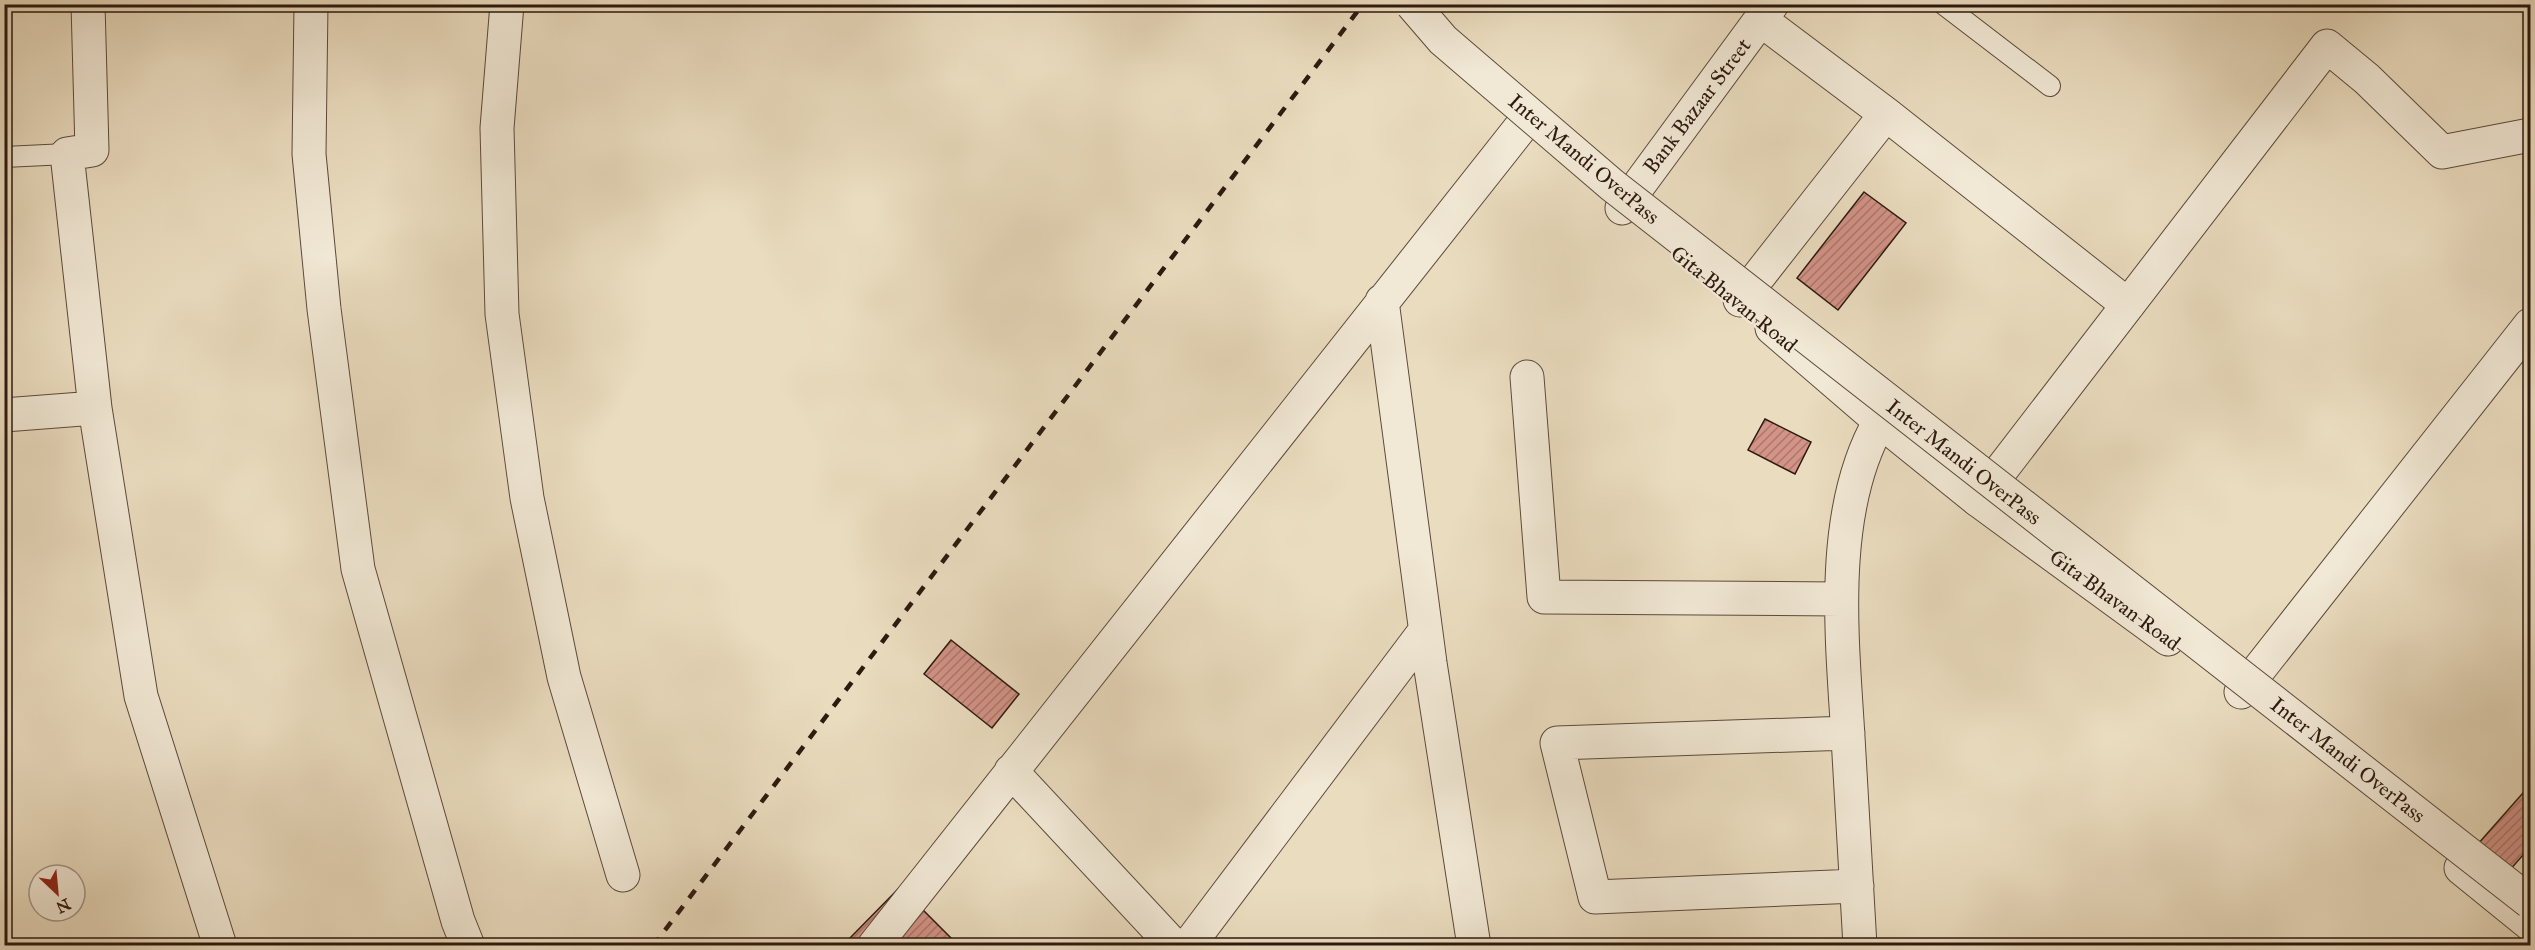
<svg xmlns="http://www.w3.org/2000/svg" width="2535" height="950" viewBox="0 0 2535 950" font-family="'IM FELL Great Primer',serif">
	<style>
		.building { fill: url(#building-hatch); stroke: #2c190f; stroke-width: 1.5 }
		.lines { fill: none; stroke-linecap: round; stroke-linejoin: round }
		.service-casing { stroke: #5c4a3b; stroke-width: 22 }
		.minor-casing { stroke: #5c4a3b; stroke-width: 35 }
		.tertiary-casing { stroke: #5c4a3b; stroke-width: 35 }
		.service { stroke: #f1e8d5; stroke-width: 20 }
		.minor { stroke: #f1e8d5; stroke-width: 33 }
		.tertiary { stroke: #f1e8d5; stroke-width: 33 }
		.rail { stroke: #2c190f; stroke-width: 4.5; stroke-dasharray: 10 10; stroke-linecap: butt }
		.tertiary-bridge-casing { stroke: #5c4a3b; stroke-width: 35; stroke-linecap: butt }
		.tertiary-bridge { stroke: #f1e8d5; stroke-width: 33 }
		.labels { text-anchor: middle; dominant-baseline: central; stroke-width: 4.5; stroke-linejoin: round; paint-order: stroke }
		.street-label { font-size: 21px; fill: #2c190f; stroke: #f1e8d5 }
	</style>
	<defs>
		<pattern id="building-hatch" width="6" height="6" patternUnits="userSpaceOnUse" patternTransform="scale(1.5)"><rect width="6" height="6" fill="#d39387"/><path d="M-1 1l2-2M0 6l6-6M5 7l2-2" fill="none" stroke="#ab776d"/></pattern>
	</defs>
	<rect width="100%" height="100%" fill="#eadcbf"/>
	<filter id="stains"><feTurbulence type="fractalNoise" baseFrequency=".00333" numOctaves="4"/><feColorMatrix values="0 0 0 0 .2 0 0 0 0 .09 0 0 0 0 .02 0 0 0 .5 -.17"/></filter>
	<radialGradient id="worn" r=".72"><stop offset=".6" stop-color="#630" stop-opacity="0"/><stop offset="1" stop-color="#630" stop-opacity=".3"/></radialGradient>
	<path class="building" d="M1864 192 1906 223 1838 310 1797 278Z
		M1765 419 1811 442 1795 474 1748 450Z
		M951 640 1019 694 992 728 924 674Z
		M2530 785V847L2509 871 2478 844Z
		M900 887 951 938 943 946H855L849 939Z"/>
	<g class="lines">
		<defs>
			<path id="service" d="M1943 4 2050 86
				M4 157 67 154"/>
			<path id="minor" d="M88 4 92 150 67 154 95 408 141 696 220 946
				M311 4 309 154 324 309 358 569 458 921 468 946
				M507 4 497 128 502 314 527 498 564 677 623 875
				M1761 20 1886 114 2128 305
				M1740 300 1886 114
				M1382 301 1430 663 1474 946
				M1527 377 1544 597 1840 599
				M4 415 95 408
				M1978 500 2327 46 2367 79 2442 152 2530 135
				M1848 733 1557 743 1595 897 1857 886
				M1011 771 1174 946
				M874 946 1528 118
				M1188 946 1425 631
				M1860 946C1856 876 1852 807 1848 737 1842 637 1828 511 1880 421"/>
			<path id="tertiary" d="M1622 208 1772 4
				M1772 328 1880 421 1978 500 2168 639
				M2241 692 2530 325
				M2461 868 2530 924"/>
		</defs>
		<use href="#service" class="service-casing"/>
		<use href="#minor" class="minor-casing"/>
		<use href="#tertiary" class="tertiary-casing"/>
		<use href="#service" class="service"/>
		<use href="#minor" class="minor"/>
		<use href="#tertiary" class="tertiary"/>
		<path class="rail" d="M653 946 1363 4"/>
		<defs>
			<path id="tertiary-bridge" d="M1412 4 1443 40 1612 185 2530 902"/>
		</defs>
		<use href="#tertiary-bridge" class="tertiary-bridge-casing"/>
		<use href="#tertiary-bridge" class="tertiary-bridge"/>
	</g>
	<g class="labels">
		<g class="street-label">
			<text transform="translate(1697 106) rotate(-53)">Bank Bazaar Street</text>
			<text transform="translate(1584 159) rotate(40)">Inter Mandi OverPass</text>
			<text transform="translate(1734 299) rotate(39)">Gita Bhavan Road</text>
			<text transform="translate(1964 462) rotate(38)">Inter Mandi OverPass</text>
			<text transform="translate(2115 600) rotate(36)">Gita Bhavan Road</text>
			<text transform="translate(2348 760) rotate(38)">Inter Mandi OverPass</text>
		</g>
	</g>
	<rect width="2535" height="950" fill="none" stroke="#eadcbf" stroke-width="24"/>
	<rect x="6" y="6" width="2523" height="938" fill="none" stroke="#2c190f" stroke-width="3"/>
	<rect x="12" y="12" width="2511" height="926" fill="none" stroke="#2c190f" stroke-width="1.5"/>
	<g transform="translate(57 893) rotate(154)"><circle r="28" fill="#f1e8d5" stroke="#a29586" stroke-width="1.5"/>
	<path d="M0-4.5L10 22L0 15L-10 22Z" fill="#8f2418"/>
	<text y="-9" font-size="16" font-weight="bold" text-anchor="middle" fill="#2c190f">N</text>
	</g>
	<rect width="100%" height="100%" filter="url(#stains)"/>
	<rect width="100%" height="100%" fill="url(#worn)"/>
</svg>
